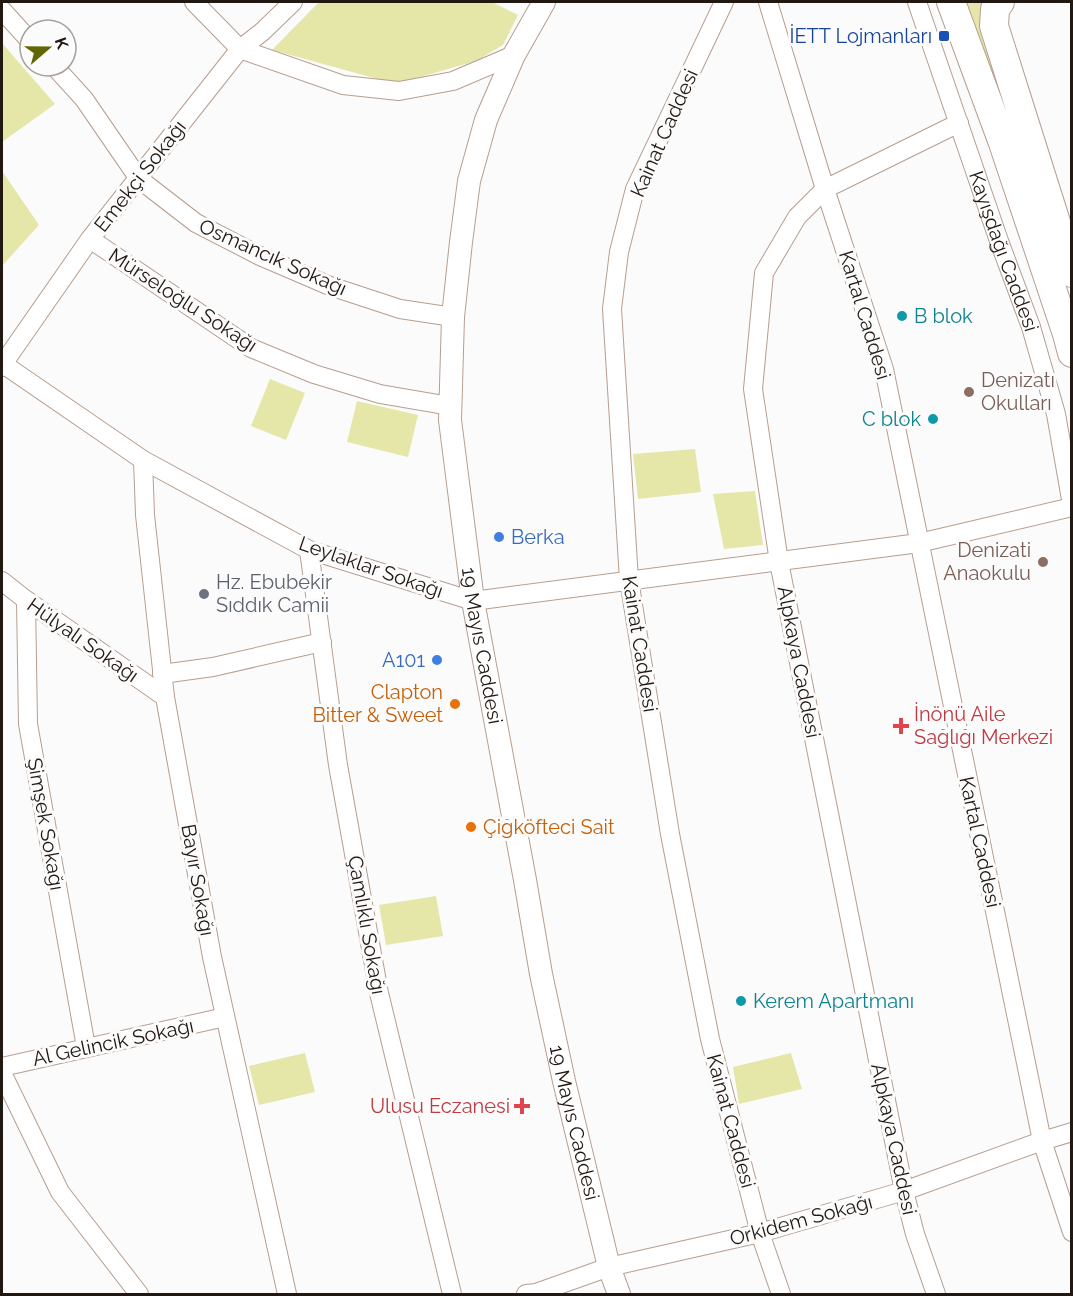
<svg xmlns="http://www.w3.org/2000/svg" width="1073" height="1296" viewBox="0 0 1073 1296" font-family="Raleway,sans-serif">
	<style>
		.green { fill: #e4e7a8 }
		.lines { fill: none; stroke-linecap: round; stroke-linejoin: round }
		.minor-casing { stroke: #b79e8e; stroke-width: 20 }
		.tertiary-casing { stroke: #b79e8e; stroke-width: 24 }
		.primary-casing { stroke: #b79e8e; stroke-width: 30 }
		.minor { stroke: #fff; stroke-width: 18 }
		.tertiary { stroke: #fff; stroke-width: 22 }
		.primary { stroke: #fff; stroke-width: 28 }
		.transit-dot { fill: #1a4fb4; stroke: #fbfbfb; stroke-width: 2 }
		.culture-dot { fill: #0f9aa8; stroke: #fbfbfb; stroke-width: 2 }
		.education-dot { fill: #8d6e63; stroke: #fbfbfb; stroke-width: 2 }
		.shop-dot { fill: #3f7fe0; stroke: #fbfbfb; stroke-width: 2 }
		.worship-dot { fill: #6b7280; stroke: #fbfbfb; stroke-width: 2 }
		.food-dot { fill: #e8710a; stroke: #fbfbfb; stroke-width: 2 }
		.health-dot { fill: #e0444e; stroke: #fbfbfb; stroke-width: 2 }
		.labels { text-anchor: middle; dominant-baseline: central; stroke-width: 6; stroke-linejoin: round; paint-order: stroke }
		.transit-label { font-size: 20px; fill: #164399; stroke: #fbfbfb; text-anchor: end }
		.street-label { font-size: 20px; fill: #221812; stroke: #fbfbfb }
		.culture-label { font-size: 20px; fill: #0d838f; stroke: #fbfbfb; text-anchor: start }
		.education-label { font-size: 20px; fill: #785e54; stroke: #fbfbfb; text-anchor: start }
		.shop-label { font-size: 20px; fill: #366cbe; stroke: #fbfbfb; text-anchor: start }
		.worship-label { font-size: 20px; fill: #5b616d; stroke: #fbfbfb; text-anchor: start }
		.food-label { font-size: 20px; fill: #c56008; stroke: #fbfbfb; text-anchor: end }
		.health-label { font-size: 20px; fill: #be3a42; stroke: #fbfbfb; text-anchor: start }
	</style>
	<rect width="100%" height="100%" fill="#fbfbfb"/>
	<path class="green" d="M319 2H492L518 15 503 45 476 61 396 84 272 50Z
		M965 2H991L1042 212Z
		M2 43 55 104 2 142Z
		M2 171 39 225 2 266Z
		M270 379 305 393 286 440 251 426Z
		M357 401 418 415 408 457 347 442Z
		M695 449 701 492 638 499 633 454Z
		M755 491 763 545 724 549 713 494Z
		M436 896 443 936 386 945 379 905Z
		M305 1053 315 1092 259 1105 249 1066Z
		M791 1053 802 1089 739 1104 733 1067Z"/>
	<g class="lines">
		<defs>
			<g id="minor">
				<path d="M194 2 240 49 343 85 399 91 453 81 514 55"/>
				<path d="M724 2 635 189 619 252 612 309 629 580 670 834 710 1039 760 1233 781 1294"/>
				<path d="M768 2 825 189 884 369 1042 1141 1072 1232"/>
				<path id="s1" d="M917 2 999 241 1031 327 1056 414 1072 505"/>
				<path d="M2 10 30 41"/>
				<path d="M54 66 84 99 139 179 196 223 260 256 330 286 400 309 453 317"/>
				<path d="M90 239 251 348 314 374 380 394 450 406"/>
				<path d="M2 361 3 364 90 239 240 49 262 32 293 2"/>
				<path d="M2 367 3 364 143 460 309 550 473 601 919 543 1072 507"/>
				<path d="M143 460 145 515 165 697 212 957 287 1294"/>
				<path d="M309 550 338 765 379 993 452 1294"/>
				<path d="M2 581 26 600 165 697"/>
				<path d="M26 600 28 724 86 1047"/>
				<path d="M162 674 213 667 322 642"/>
				<path d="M2 1067 225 1017"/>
				<path d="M2 1073 60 1192 139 1294"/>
				<path d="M526 1294 536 1293 609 1267 760 1233 904 1191 1042 1141 1072 1132"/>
				<path d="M936 1294 915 1234 904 1191 779 562 753 389 764 273 797 217 825 189 959 123"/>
			</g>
			<g id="tertiary">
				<path id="s2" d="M544 2 514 55 486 120 469 181 461 242 453 317 450 420 473 601 525 880 541 974 564 1081 609 1267 619 1294"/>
			</g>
			<path id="primary" d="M951 2 1003 143 1067 334 1072 353
				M1000 2 995 9 994 26 1072 273"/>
		</defs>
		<use href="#minor" class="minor-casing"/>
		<use href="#tertiary" class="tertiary-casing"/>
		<use href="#primary" class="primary-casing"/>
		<use href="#minor" class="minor"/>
		<use href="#tertiary" class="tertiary"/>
		<use href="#primary" class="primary"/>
	</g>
	<rect class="transit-dot" x="938" y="30" width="12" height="12" rx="3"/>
	<g class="culture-dot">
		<circle cx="902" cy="316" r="6"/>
		<circle cx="933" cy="419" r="6"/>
		<circle cx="741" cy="1001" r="6"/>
	</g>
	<g class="education-dot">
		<circle cx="969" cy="392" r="6"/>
		<circle cx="1043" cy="562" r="6"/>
	</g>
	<g class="shop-dot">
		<circle cx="499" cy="537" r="6"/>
		<circle cx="437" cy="660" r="6"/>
	</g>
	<circle class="worship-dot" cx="204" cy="594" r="6"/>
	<g class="food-dot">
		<circle cx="455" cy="704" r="6"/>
		<circle cx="471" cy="827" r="6"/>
	</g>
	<g class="health-dot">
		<path d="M898 717h6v6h6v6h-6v6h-6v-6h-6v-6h6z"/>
		<path d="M519 1097h6v6h6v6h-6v6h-6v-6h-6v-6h6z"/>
	</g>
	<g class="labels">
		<g class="transit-label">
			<text x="932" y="36">İETT Lojmanları</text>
		</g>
		<g class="street-label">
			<text transform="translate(664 133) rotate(-66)">Kainat Caddesi</text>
			<text transform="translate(140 176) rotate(-52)">Emekçi Sokağı</text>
			<text stroke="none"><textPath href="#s1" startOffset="264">Kayışdağı Caddesi</textPath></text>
			<text transform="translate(273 257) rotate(24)">Osmancık Sokağı</text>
			<text transform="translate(183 300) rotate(33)">Mürseloğlu Sokağı</text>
			<text transform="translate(865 315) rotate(73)">Kartal Caddesi</text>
			<text transform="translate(371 567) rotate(19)">Leylaklar Sokağı</text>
			<text transform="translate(83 640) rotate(35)">Hülyalı Sokağı</text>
			<text transform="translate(640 644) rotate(81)">Kainat Caddesi</text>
			<text stroke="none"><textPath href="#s2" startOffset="663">19 Mayıs Caddesi</textPath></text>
			<text transform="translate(799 662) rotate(79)">Alpkaya Caddesi</text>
			<text transform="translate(46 824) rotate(80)">Şimşek Sokağı</text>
			<text transform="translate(980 842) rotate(78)">Kartal Caddesi</text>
			<text transform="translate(198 880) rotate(80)">Bayır Sokağı</text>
			<text transform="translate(367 925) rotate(80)">Çamlıklı Sokağı</text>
			<text transform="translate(113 1042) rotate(-12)">Al Gelincik Sokağı</text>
			<text transform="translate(731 1121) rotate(75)">Kainat Caddesi</text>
			<text stroke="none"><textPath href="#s2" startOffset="1149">19 Mayıs Caddesi</textPath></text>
			<text transform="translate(894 1139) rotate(78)">Alpkaya Caddesi</text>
			<text transform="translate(801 1220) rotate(-15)">Orkidem Sokağı</text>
		</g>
		<g class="culture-label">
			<text x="914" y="316">B blok</text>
			<text x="921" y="419" text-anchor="end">C blok</text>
			<text x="753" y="1001">Kerem Apartmanı</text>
		</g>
		<g class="education-label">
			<text x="981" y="380">Denizatı<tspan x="981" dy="23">Okulları</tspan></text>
			<text x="1031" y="550" text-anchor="end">Denizati<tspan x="1031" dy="23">Anaokulu</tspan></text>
		</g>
		<g class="shop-label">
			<text x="511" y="537">Berka</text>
			<text x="425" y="660" text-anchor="end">A101</text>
		</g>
		<g class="worship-label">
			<text x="216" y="582">Hz. Ebubekir<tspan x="216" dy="23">Sıddık Camii</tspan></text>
		</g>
		<g class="food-label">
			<text x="443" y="692">Clapton<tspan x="443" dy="23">Bitter &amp; Sweet</tspan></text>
			<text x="483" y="827" text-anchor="start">Çiğköfteci Sait</text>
		</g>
		<g class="health-label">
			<text x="914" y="714">İnönü Aile<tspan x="914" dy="23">Sağlığı Merkezi</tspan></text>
			<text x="510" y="1106" text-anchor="end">Ulusu Eczanesi</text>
		</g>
	</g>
	<rect width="1073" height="1296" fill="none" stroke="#221812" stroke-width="6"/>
	<g transform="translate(48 48) rotate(70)"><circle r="28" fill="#fbfbfb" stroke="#a4a09e" stroke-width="1.5"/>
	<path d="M0-4.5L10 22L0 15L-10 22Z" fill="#626602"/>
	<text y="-9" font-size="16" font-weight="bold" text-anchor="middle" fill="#221812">K</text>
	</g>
</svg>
